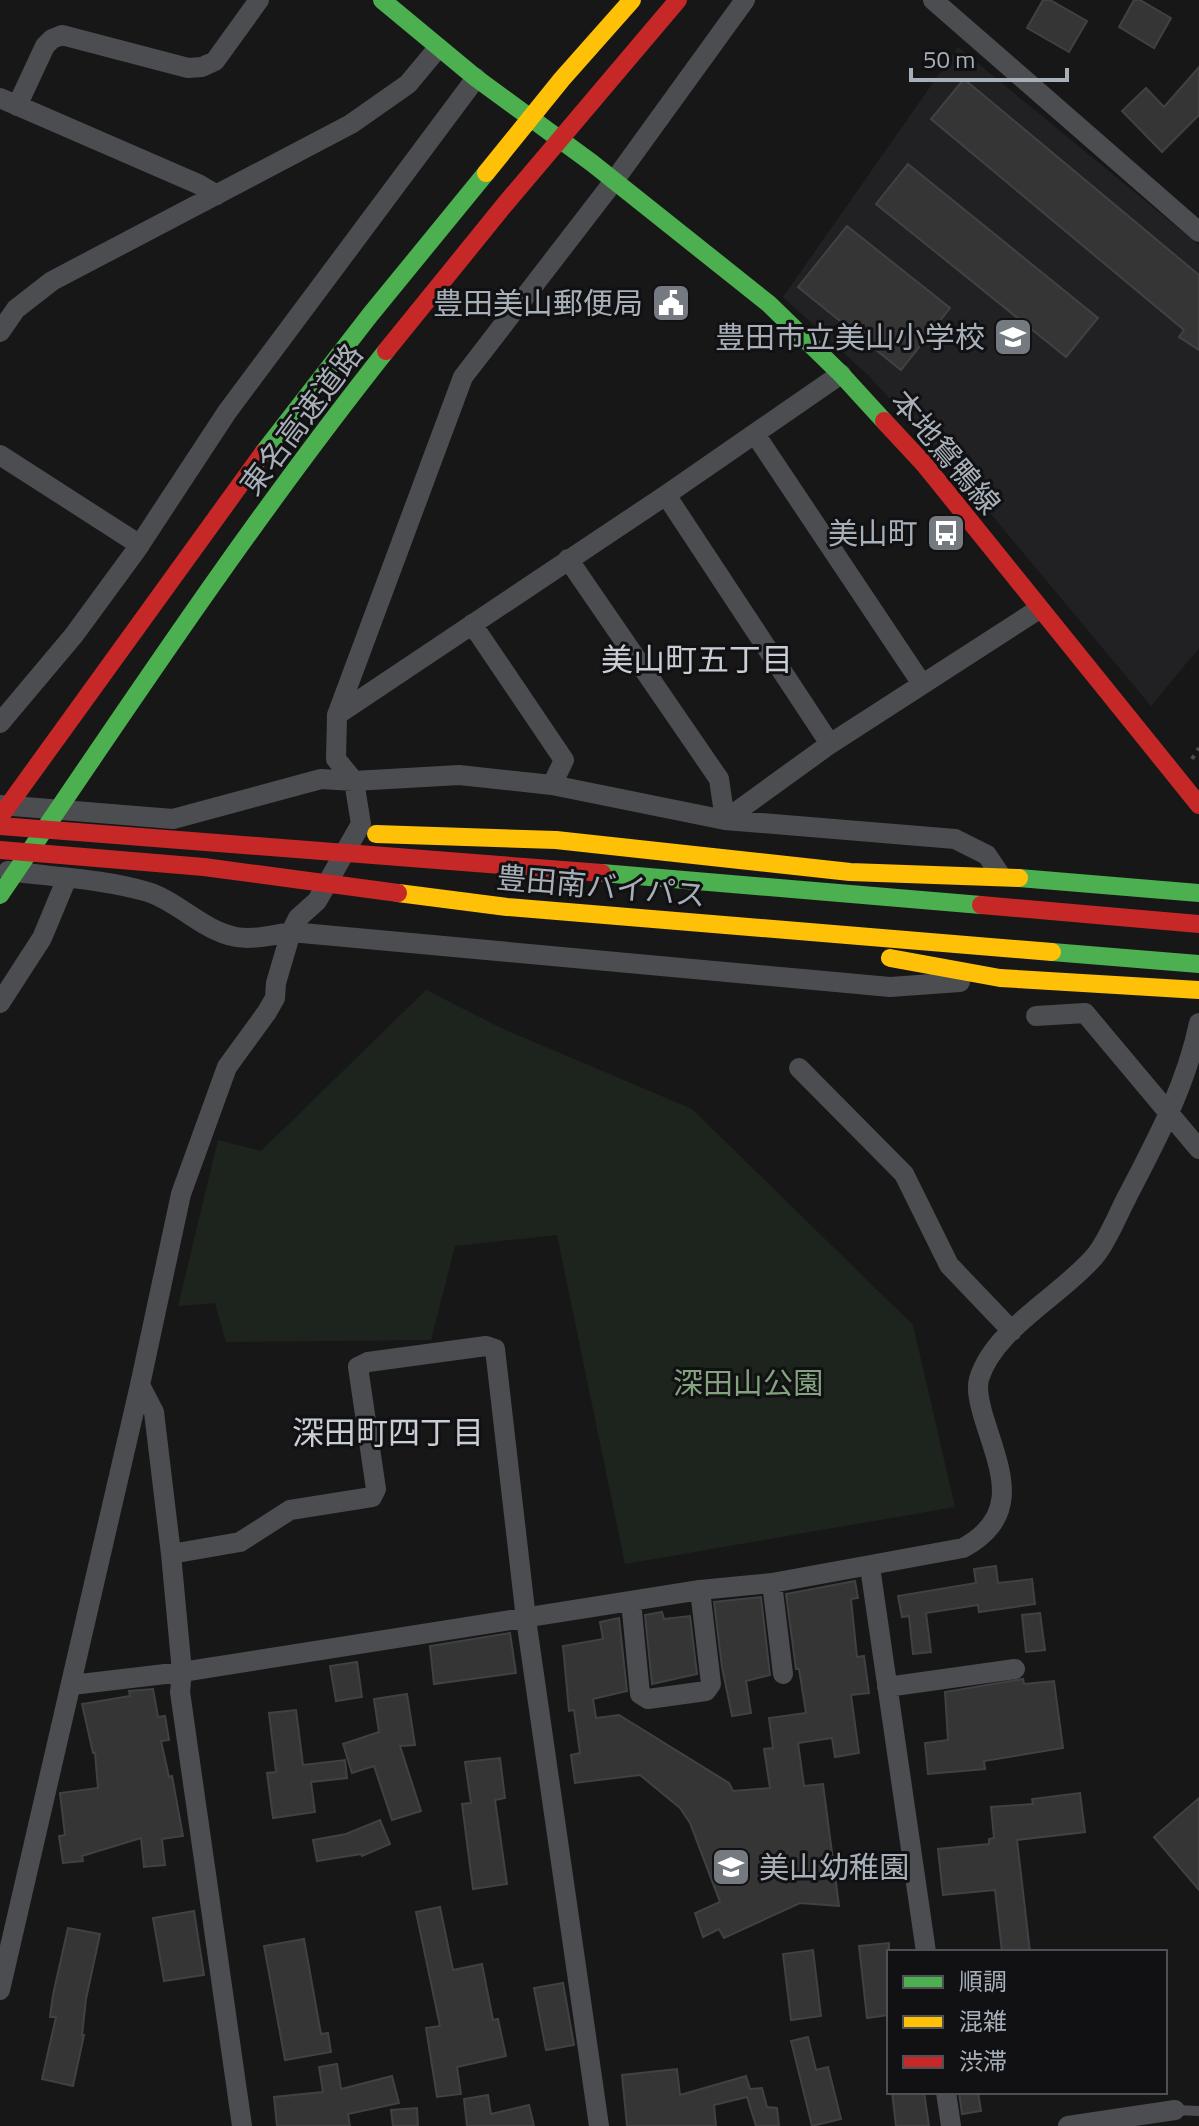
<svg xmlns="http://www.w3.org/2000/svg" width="1199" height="2126" viewBox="0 0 1199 2126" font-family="'Titillium Web','Noto Sans JP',sans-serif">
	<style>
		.built { fill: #212123 }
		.green { fill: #1d241d }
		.building { fill: #353536; stroke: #3f4143; stroke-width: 2 }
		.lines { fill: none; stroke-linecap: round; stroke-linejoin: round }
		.path { stroke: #4d4e52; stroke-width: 4; stroke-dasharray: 4 6; stroke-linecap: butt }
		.lane { stroke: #4b4d50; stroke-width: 10 }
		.street { stroke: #4b4d50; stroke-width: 20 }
		.fast { stroke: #4caf50; stroke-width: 18 }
		.slow { stroke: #ffc107; stroke-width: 18 }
		.jam { stroke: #c62828; stroke-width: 18 }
		.labels { text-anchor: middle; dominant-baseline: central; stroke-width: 6; stroke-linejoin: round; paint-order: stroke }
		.poi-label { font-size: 30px; fill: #a7afb8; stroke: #111113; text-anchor: end }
		.street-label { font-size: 30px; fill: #a7afb8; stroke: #111113 }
		.park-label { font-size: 30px; fill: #82a37e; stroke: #111113 }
		.neighbourhood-label { font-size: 32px; fill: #c8ced4; stroke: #111113 }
	</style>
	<rect width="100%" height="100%" fill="#171717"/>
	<path class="built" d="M958 47 1199 245V648L1151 706 959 476 870 377 783 297Z"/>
	<path class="green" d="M426 990 501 1028 692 1109 913 1325 955 1507 625 1564 557 1235 455 1246 431 1340 226 1342 215 1303 178 1306 218 1140 261 1151Z"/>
	<path class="building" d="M1043 0H1050L1087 21 1069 52 1027 28Z
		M1134 0H1140L1171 18 1154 48 1119 27Z
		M1199 67V115L1162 152 1122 111 1146 88 1164 107Z
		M964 79 1199 275V350L1179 337 1184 330 931 119Z
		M908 164 1098 318 1066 357 876 204Z
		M847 226 950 308 901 370 798 287Z
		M996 1566 998 1583 1032 1579 1035 1604 979 1612 978 1605 926 1613 931 1652 913 1654 909 1616 902 1617 898 1596 976 1583 974 1569Z
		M855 1581 858 1598 851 1599 857 1657 864 1656 869 1693 851 1695 859 1753 835 1757 832 1738 798 1743 804 1786 823 1784 839 1906 800 1903 724 1938 719 1929 703 1937 695 1913 720 1902 690 1823 680 1808 640 1775 575 1783 571 1755 580 1753 574 1710 569 1711 563 1646 603 1639 600 1622 619 1618 627 1691 593 1699 596 1718 619 1715 729 1783 733 1791 770 1788 764 1749 773 1748 769 1718 806 1713 799 1669H796L786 1594Z
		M761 1597 770 1675 746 1681 751 1713 732 1716 722 1667 714 1602Z
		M662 1612 664 1619 690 1616 697 1674 652 1684 645 1615Z
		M1040 1613 1045 1650 1026 1652 1022 1615Z
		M510 1633 516 1673 434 1684 430 1646Z
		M357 1662 362 1697 336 1701 330 1666Z
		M1023 1679 1024 1684 1054 1681 1063 1748 984 1761 985 1769 928 1774 925 1743 948 1740 945 1692Z
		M153 1689 158 1717 165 1716 169 1740 161 1741 169 1777 172 1776 183 1836 162 1839 165 1865 144 1867 141 1838 82 1856 83 1861 63 1863 59 1836 65 1835 60 1793 98 1788 95 1753H93L82 1704 130 1696 129 1691Z
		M407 1694 415 1745 400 1746 421 1811 392 1820 374 1766 352 1773 343 1744 379 1732 374 1699Z
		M296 1710 303 1765 345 1760 347 1778 311 1782 315 1812 273 1818 267 1773 276 1772 269 1713Z
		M500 1758 505 1798 495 1800 507 1884 473 1889 462 1804 471 1803 465 1762Z
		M1080 1793 1085 1832 1017 1840 1030 1952H1002L995 1890 943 1895 938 1849 989 1844V1839L994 1838 991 1807 1033 1804 1032 1799Z
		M1199 1798V1890L1154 1837Z
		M380 1820 390 1844 362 1856 361 1854 317 1861 313 1840 346 1834Z
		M440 1907 453 1970 482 1964 493 2020 498 2019 506 2056 457 2067 461 2094 437 2097 426 2028 440 2026 416 1912Z
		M194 1911 204 1975 164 1981 153 1918Z
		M68 1928 100 1934 86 1999 82 2035H84L73 2086 42 2079 56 2017H50L53 1995Z
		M304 1939 321 2034 328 2033 331 2052 285 2060 264 1946Z
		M889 1943V2015L867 2018 859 1946Z
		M813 1950 821 2016 791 2020 783 1954Z
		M563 1983 574 2045 546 2050 534 1988Z
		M808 2037 816 2070 828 2067 841 2119 812 2126 791 2041Z
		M337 2064 341 2089 392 2076 399 2103 348 2114 350 2126H277L274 2097 323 2092 319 2067Z
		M677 2069 680 2095 746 2076 750 2089 762 2088 767 2107 777 2108 779 2126H756L747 2097 714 2105 716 2126H627L622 2075Z
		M892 2092H924L929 2126H896Z
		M959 2092H978L981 2111 962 2114Z
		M488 2095 491 2114 529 2105 534 2126H467L464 2099Z
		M417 2108 418 2126H393L391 2110Z"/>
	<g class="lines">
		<path class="path" d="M1192 759 1199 748"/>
		<path class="lane" d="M1175 2110 1199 2111"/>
		<path class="street" d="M933 0 1199 232
			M0 98 198 184 217 195
			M17 106 45 46 52 39 62 35 188 68 202 67 215 61 259 0
			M0 332 16 309 52 281 351 124 408 84 438 48
			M755 434 922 684
			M0 455 140 545
			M666 495 830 744
			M568 559 719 779 725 820 830 744 1039 609
			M472 624 564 760 552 785
			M337 715 666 495 841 374
			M0 723 74 635 137 549 227 412 476 78
			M0 805 173 819 321 779 354 781 459 775 552 785 725 820 955 839 987 855 1001 876
			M8 871C54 877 104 879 148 892 179 902 203 931 236 937 254 940 273 935 291 932L890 987 960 982
			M0 1003 42 938 67 878
			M1036 1016 1085 1013 1199 1149
			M799 1068 904 1174 949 1265 1012 1331
			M140 1385 154 1412 171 1554 182 1672 180 1692 242 2126
			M171 1554 240 1542 290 1510 372 1497 376 1489 358 1367 368 1362 486 1346 495 1349 526 1619 599 2126
			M870 1567 926 1952
			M772 1583 783 1674
			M631 1601 640 1694 648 1699 706 1691 711 1684 700 1590
			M72 1685 182 1672 700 1590 772 1583 963 1548C1024 1515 999 1468 983 1415 980 1404 976 1390 979 1379 994 1329 1061 1296 1095 1256 1108 1240 1117 1216 1127 1197 1156 1141 1186 1086 1199 1023
			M887 1687 1015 1669
			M0 1990 140 1385 181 1194 227 1067 267 1012 275 998 276 983 291 932 298 918 317 901 361 824 354 781 336 759 337 715 463 377 614 181 745 0
			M946 2092 951 2126
			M1068 2126 1175 2110"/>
		<path class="fast" d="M382 0 476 78 592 163 769 304 841 374 884 421
			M263 453 370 315 486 173
			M602 873 981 905
			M1019 878 1199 893
			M0 895C125 711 248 525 386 351
			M1052 952 1199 964"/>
		<path class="slow" d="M486 173 562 79 632 0
			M376 834 556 840 850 872 1019 878
			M398 893 507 907 1052 952
			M890 958 1000 978 1199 990"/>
		<path class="jam" d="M386 351 506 203 678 0
			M884 421 924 464 1199 805
			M0 817 263 453
			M0 826 602 873
			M0 850 204 867 398 893
			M981 905 1199 924"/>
	</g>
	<defs>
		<symbol id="civic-square" viewBox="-11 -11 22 22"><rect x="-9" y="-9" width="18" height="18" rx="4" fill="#757a80" stroke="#111113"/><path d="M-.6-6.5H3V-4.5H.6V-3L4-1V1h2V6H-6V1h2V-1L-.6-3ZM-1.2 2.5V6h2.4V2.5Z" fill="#fff"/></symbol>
		<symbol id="school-square" viewBox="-11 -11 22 22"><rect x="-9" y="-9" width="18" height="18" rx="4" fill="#757a80" stroke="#111113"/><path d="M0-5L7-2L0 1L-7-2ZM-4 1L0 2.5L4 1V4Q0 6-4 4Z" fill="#fff"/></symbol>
		<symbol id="bus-square" viewBox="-11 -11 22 22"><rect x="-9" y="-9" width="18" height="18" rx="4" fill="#757a80" stroke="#111113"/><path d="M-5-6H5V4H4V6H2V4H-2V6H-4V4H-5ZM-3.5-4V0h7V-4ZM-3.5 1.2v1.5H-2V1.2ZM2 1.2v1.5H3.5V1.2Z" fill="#fff"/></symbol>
	</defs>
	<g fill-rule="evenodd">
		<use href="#civic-square" x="649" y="281" width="44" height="44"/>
		<use href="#school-square" x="991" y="315" width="44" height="44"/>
		<use href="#bus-square" x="924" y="511" width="44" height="44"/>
		<use href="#school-square" x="709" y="1845" width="44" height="44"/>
	</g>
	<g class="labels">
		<g class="poi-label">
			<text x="643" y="303">豊田美山郵便局</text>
			<text x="985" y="337">豊田市立美山小学校</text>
			<text x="918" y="533">美山町</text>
			<text x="759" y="1867" text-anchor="start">美山幼稚園</text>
		</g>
		<g class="street-label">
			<text transform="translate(301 419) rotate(-53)">東名高速道路</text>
			<text transform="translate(946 452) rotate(50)">本地鴛鴨線</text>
			<text transform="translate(601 886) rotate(5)">豊田南バイパス</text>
		</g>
		<g class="park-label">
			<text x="748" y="1383">深田山公園</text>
		</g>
		<g class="neighbourhood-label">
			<text x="697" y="659">美山町五丁目</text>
			<text x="388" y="1432">深田町四丁目</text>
		</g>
	</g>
	<rect x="887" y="1950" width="280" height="144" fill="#111113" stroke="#4d5055" stroke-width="2"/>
	<rect x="903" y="1976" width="40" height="12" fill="#4caf50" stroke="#4d5055" stroke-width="2"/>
	<text x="959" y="1990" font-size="24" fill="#a7afb8">順調</text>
	<rect x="903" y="2016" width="40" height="12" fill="#ffc107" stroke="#4d5055" stroke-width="2"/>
	<text x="959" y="2030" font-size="24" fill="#a7afb8">混雑</text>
	<rect x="903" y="2056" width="40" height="12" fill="#c62828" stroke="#4d5055" stroke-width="2"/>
	<text x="959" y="2070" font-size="24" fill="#a7afb8">渋滞</text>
	<path d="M911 68v12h156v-12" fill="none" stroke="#a7afb8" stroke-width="4"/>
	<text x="923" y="68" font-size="24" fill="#a7afb8" stroke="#111113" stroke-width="6" paint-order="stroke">50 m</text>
</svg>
